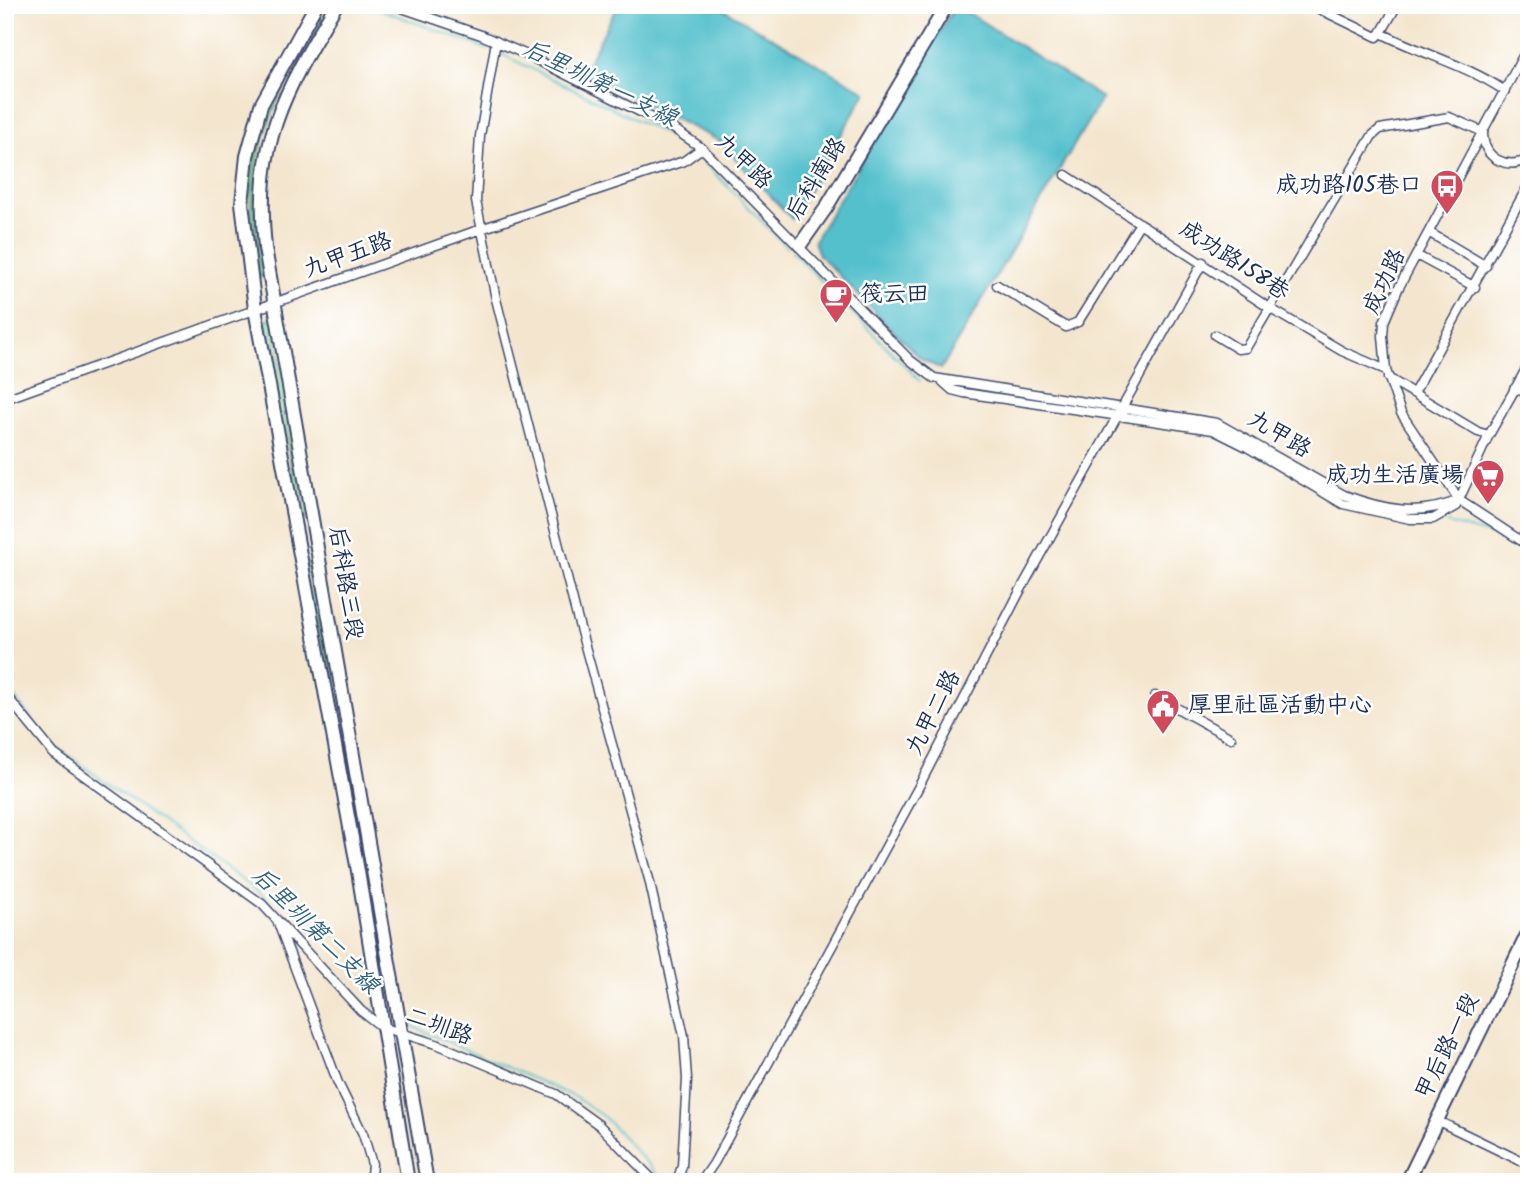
<svg xmlns="http://www.w3.org/2000/svg" width="1534" height="1187" viewBox="0 0 1534 1187" font-family="Kalam,'LXGW WenKai TC',sans-serif">
	<style>
		.green { fill: #8ad693; stroke: #528278; stroke-width: 2 }
		.water { fill: #53c0cc; stroke: #377895; stroke-width: 2 }
		.lines { fill: none; stroke-linecap: round; stroke-linejoin: round }
		.stream { stroke: #53c0cc; stroke-width: 2 }
		.street-casing { stroke: #3c4a6f; stroke-width: 11 }
		.secondary-casing { stroke: #3c4a6f; stroke-width: 16 }
		.street { stroke: #fff; stroke-width: 8 }
		.secondary { stroke: #fff; stroke-width: 12 }
		.labels { text-anchor: middle; dominant-baseline: central; stroke-width: 5; stroke-linejoin: round; paint-order: stroke }
		.street-label { font-size: 23px; fill: #1b2f5e; stroke: #fff }
		.poi-label { font-size: 23px; fill: #1b2f5e; stroke: #fff; text-anchor: end }
		.water-label { font-size: 24px; font-style: italic; fill: #2f6284; stroke: #fff }
	</style>
	<rect width="100%" height="100%" fill="#fff"/>
	<filter id="ink" filterUnits="userSpaceOnUse"><feTurbulence type="fractalNoise" baseFrequency=".0143" numOctaves="2"/><feDisplacementMap in="SourceGraphic" scale="14" xChannelSelector="R" yChannelSelector="G"/><feConvolveMatrix kernelMatrix="1 2 1 2 8 2 1 2 1" color-interpolation-filters="sRGB"/></filter>
	<filter id="wash" filterUnits="userSpaceOnUse"><feTurbulence type="fractalNoise" baseFrequency=".00686" numOctaves="4" result="noise"/><feDisplacementMap in="SourceGraphic" scale="28" xChannelSelector="R" yChannelSelector="G"/><feGaussianBlur stdDeviation="1.57" result="paint"/><feColorMatrix in="noise" values="0 0 0 0 0 0 0 0 0 0 0 0 0 0 0 0 0 1.4 0 .05"/><feComposite in="paint" operator="in"/></filter>
	<g filter="url(#wash)">
		<rect width="100%" height="100%" fill="#f4e6ce"/>
		<path class="green" d="M317 16 323 19C292 74 253 131 255 197 255 224 260 251 263 277L258 278C256 251 250 224 250 197 250 129 285 73 317 16Z
			M273 318 308 519 301 521 265 320Z
			M316 561 390 1000 384 1001 306 564Z"/>
		<path class="water" d="M618 5H716L866 92 792 219 718 140 582 74Z
			M956 5 1102 98 941 369 921 359 819 255 814 241Z"/>
		<g class="lines">
			<path class="stream" d="M368 5 487 49
				M499 53 688 145
				M700 158 787 247
				M792 251 920 381
				M969 389 1109 410
				M1447 523 1497 537 1529 553
				M5 684 44 736
				M48 741 260 893 368 1008 374 1010
				M405 1023 575 1097 605 1118 665 1182"/>
		</g>
	</g>
	<g filter="url(#ink)">
		<g class="lines">
			<defs>
				<path id="street" d="M393 5 481 35 527 55 674 129 702 148 910 360 934 378 1217 423 1344 495C1384 510 1419 517 1459 500
					M1311 5 1377 37 1381 33C1422 54 1467 65 1505 91
					M1381 33 1397 5
					M496 41 480 136 476 201 496 299 577 617 649 879 684 1036 687 1079 682 1166 677 1182
					M1529 45 1398 289 1384 322 1383 336 1386 370 1401 413 1459 500 1529 546
					M1066 175 1271 309 1342 351 1386 370
					M1430 233 1486 266
					M1418 256 1475 287
					M997 285 1066 327 1078 322 1140 223
					M1215 335 1238 349 1246 348 1372 136 1380 129 1449 117 1483 132C1483 159 1506 170 1529 159
					M1388 378 1478 432 1489 435
					M942 381 952 390 964 393 1213 430 1247 447 1343 504 1410 519H1433L1456 506 1489 435 1529 364
					M1514 389 1529 393
					M1414 393 1529 184
					M5 399 481 229 684 161 702 148
					M5 694 54 754 262 904 361 1011 382 1027 439 1045 556 1094 599 1125 655 1182
					M1155 696 1231 738
					M277 920 338 1083 363 1134 372 1164 371 1175 363 1182
					M1518 952 1529 958
					M1436 1120 1529 1165
					M701 1182 714 1163 918 788 1019 593 1203 262"/>
				<path id="secondary" d="M316 5 261 105 247 156 242 203 255 309 358 871 408 1182
					M336 5C284 93 254 142 265 248L427 1182
					M800 245 826 208 947 5
					M1407 1182 1529 931"/>
			</defs>
			<use href="#street" class="street-casing"/>
			<use href="#secondary" class="secondary-casing"/>
			<use href="#street" class="street"/>
			<use href="#secondary" class="secondary"/>
		</g>
	</g>
	<defs>
		<symbol id="bus-pin" viewBox="-11 -11 22 30"><path d="M0 17L-7.5 6A9.5 9.5 0 1 1 7.5 6Z" fill="#d1495b" stroke="#fff"/><path d="M-5-6H5V4H4V6H2V4H-2V6H-4V4H-5ZM-3.5-4V0h7V-4ZM-3.5 1.2v1.5H-2V1.2ZM2 1.2v1.5H3.5V1.2Z" fill="#fff"/></symbol>
		<symbol id="cafe-pin" viewBox="-11 -11 22 30"><path d="M0 17L-7.5 6A9.5 9.5 0 1 1 7.5 6Z" fill="#d1495b" stroke="#fff"/><path d="M-5.5-4.5H6V0H3Q3 3.5 0 3.5H-2.5Q-5.5 3.5-5.5 0ZM3-3.2v2h1.7v-2ZM-6 4.5H4V6H-6Z" fill="#fff"/></symbol>
		<symbol id="supermarket-pin" viewBox="-11 -11 22 30"><path d="M0 17L-7.5 6A9.5 9.5 0 1 1 7.5 6Z" fill="#d1495b" stroke="#fff"/><path d="M-6-5.5h2.5l.6 2H6L4.5 2H-2.5L-4.4-4H-6ZM-1.5 3.2a1.3 1.3 0 1 0 .1 0ZM3 3.2a1.3 1.3 0 1 0 .1 0Z" fill="#fff"/></symbol>
		<symbol id="civic-pin" viewBox="-11 -11 22 30"><path d="M0 17L-7.5 6A9.5 9.5 0 1 1 7.5 6Z" fill="#d1495b" stroke="#fff"/><path d="M-.6-6.5H3V-4.5H.6V-3L4-1V1h2V6H-6V1h2V-1L-.6-3ZM-1.2 2.5V6h2.4V2.5Z" fill="#fff"/></symbol>
	</defs>
	<g fill-rule="evenodd">
		<use href="#bus-pin" x="1428" y="167" width="38" height="52"/>
		<use href="#cafe-pin" x="817" y="276" width="38" height="52"/>
		<use href="#supermarket-pin" x="1469" y="457" width="38" height="52"/>
		<use href="#civic-pin" x="1144" y="687" width="38" height="52"/>
	</g>
	<g class="labels">
		<g class="street-label">
			<text transform="translate(743 162) rotate(44)">九甲路</text>
			<text transform="translate(817 179) rotate(-58)">后科南路</text>
			<text transform="translate(348 256) rotate(-20)">九甲五路</text>
			<text transform="translate(1234 261) rotate(33)">成功路158巷</text>
			<text transform="translate(1385 282) rotate(-65)">成功路</text>
			<text transform="translate(1279 435) rotate(31)">九甲路</text>
			<text transform="translate(345 583) rotate(81)">后科路三段</text>
			<text transform="translate(934 713) rotate(-63)">九甲二路</text>
			<text transform="translate(439 1027) rotate(20)">二圳路</text>
			<text transform="translate(1448 1047) rotate(-64)">甲后路一段</text>
		</g>
		<g class="poi-label">
			<text x="1422" y="186">成功路105巷口</text>
			<text x="860" y="295" text-anchor="start">筏云田</text>
			<text x="1464" y="476">成功生活廣場</text>
			<text x="1188" y="706" text-anchor="start">厚里社區活動中心</text>
		</g>
		<g class="water-label">
			<text transform="translate(600 84) rotate(26)">后里圳第一支線</text>
			<text transform="translate(315 931) rotate(45)">后里圳第二支線</text>
		</g>
	</g>
	<rect width="1534" height="1187" fill="none" stroke="#fff" stroke-width="28"/>
</svg>
